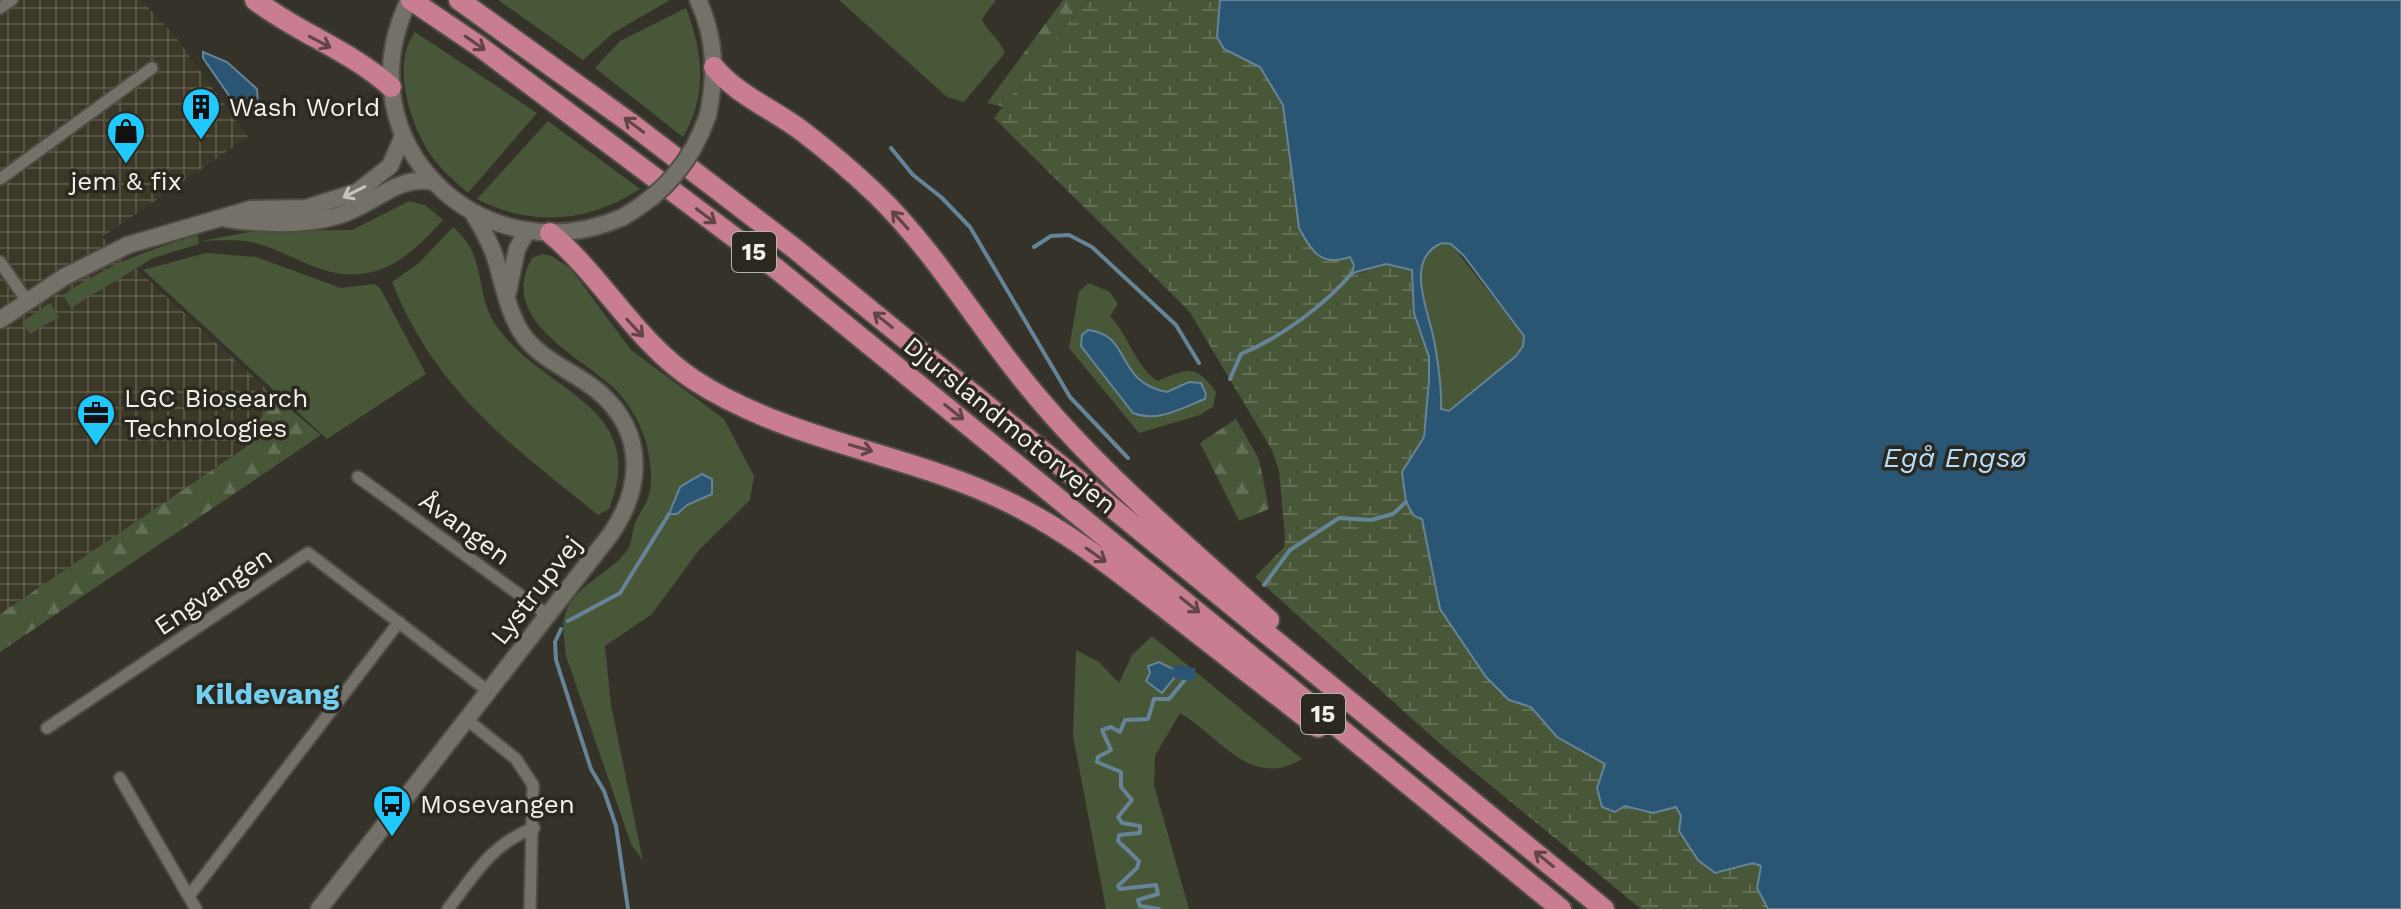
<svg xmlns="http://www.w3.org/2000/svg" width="2401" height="909" viewBox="0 0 2401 909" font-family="'Work Sans',sans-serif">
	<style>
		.industrial { fill: url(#industrial-grid) }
		.green { fill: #485738 }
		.forest { fill: url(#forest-firs) }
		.wetland { fill: url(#wetland-marsh) }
		.water { fill: #2a5573; stroke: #668497; stroke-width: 2; fill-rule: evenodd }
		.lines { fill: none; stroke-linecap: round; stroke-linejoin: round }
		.stream { stroke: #668497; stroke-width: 4 }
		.canal { stroke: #2a5573; stroke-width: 14 }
		.street-casing { stroke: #4f4d45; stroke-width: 15 }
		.secondary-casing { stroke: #4f4d45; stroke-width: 20 }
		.highway-casing { stroke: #4f4d45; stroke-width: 24 }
		.street { stroke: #747268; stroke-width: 11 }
		.secondary { stroke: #747268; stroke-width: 16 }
		.highway { stroke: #c97d90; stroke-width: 20 }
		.secondary-bridge-casing { stroke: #4f4d45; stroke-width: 20; stroke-linecap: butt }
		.secondary-bridge { stroke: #747268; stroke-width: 16 }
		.oneway { stroke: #624647 }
		.oneway2 { stroke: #c5c4bc }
		.labels { text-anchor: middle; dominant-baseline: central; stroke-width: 7; stroke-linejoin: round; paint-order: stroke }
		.shield { fill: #2a281f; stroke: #b5b4ad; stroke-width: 2 }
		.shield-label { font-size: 24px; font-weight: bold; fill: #f1f0ea }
		.poi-label { font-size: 26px; fill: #f1f0ea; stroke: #2a281f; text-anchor: start }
		.street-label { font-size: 26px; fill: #f1f0ea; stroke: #2a281f }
		.water-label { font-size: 28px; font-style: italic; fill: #b5ddfb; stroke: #2a281f }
		.quarter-label { font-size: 30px; font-weight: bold; fill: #73cef1; stroke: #2a281f }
	</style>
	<defs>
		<pattern id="industrial-grid" width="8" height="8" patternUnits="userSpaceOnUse" patternTransform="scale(2)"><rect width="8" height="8" fill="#3b3828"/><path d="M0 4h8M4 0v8" fill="none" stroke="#585547"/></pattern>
		<pattern id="forest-firs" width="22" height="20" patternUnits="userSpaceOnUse" patternTransform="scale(2)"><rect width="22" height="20" fill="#485738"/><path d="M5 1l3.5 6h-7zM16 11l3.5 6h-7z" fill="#636f55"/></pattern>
		<pattern id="wetland-marsh" width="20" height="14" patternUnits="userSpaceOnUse" patternTransform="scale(2)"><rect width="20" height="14" fill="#485738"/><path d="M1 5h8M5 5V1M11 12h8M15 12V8" fill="none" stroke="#636f55"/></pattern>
	</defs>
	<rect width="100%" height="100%" fill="#343229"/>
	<path class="industrial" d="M0 0H141L175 36 248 137 102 237 273 395 246 447 0 614Z"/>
	<path class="green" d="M498 0H670L613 33 583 60Z
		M839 0H996L982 19C988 33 997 35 1005 53L964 102 947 97Z
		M686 8C703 52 708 94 683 137L595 68 620 41Z
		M415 32 537 113 468 193C456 182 442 171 432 157 411 127 390 65 415 32Z
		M548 121 640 189C588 223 532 227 477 199Z
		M409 201 425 205 443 220C409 258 375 287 321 269 297 261 275 247 251 242 235 239 217 241 201 241L255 231 352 230Z
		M453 227C489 258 473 291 496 325 542 394 651 404 609 509L598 515C510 444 436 392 392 282L419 263Z
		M198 235 199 244 153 258 71 308 63 295C106 266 149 249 198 235Z
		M1442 243 1451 244 1524 336 1523 346 1516 356 1449 411 1441 409C1442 386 1438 362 1434 340 1429 312 1403 259 1442 243Z
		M206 253 256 257 341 288 374 284 380 288 426 374 327 439 143 270Z
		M542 254 552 256 571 269 631 350 724 419 754 476 750 500 699 550 652 614 605 646 611 705 643 861 631 844 566 656C565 642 561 627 565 614 574 585 612 573 628 549 632 543 632 533 634 526 637 516 644 508 648 498 654 481 650 456 645 439 639 421 627 400 613 387 578 355 497 319 532 258Z
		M1089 283 1110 292 1118 304 1110 316C1129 336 1134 364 1157 381 1188 369 1195 363 1216 392L1213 407 1200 415 1139 433 1069 348 1079 291Z
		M50 303 59 317 30 334 22 322Z
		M1152 636 1302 759C1251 790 1222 738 1180 713L1155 756 1154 785 1189 909H1106L1073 736 1076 650 1099 662 1119 683 1132 655Z"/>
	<path class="forest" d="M1063 0H1086L1003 107 987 103Z
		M273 395 321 435 0 652V614L246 447Z
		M1236 419 1259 459 1269 509 1239 521 1200 443Z"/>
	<path class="wetland" d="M1086 0H1220L1217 37 1224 49 1260 67 1283 105 1294 198 1345 259 1350 257 1354 265 1352 272 1360 273 1386 264 1412 269 1414 313 1429 357V380L1424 437 1402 472 1422 519 1440 609 1509 700 1531 706 1557 737 1605 764 1597 788C1624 806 1643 816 1676 807L1681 815 1761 866 1757 888 1768 909H1641L1439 743 1255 577 1284 547 1285 538 1279 471 1272 450 1189 311 994 118Z"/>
	<path class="water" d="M1220 0H2401V909H1768L1757 888 1761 866 1753 863 1715 873 1698 860 1679 831 1681 816 1676 807 1653 813 1625 806 1615 812 1602 807 1597 788 1605 764 1557 737 1531 707 1509 700 1486 677 1440 609 1422 519 1414 516 1406 502 1402 472 1424 437 1429 380V357L1414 313 1412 270 1386 264 1352 273 1354 265 1350 257C1321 267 1312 252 1299 228L1283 105 1260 67 1224 49 1217 37ZM1442 243 1451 244 1464 256 1524 336 1523 346 1516 356 1449 411 1441 409C1442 386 1438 362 1434 340 1429 312 1403 259 1442 243Z
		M203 52 227 62 257 89 258 104 251 107 235 104 203 58Z
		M1088 330C1133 335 1114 382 1167 392L1189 382 1201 383 1206 394 1205 399C1181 408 1158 423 1133 413L1081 346 1082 335Z
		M702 474 712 479V494L687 505 677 514H669L680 487Z
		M1159 662 1179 672 1162 693 1146 681 1150 673 1148 666Z"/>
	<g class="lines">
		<path class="stream" d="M891 148 913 175 941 197 970 227 1070 397 1128 458
			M1034 247 1051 236 1069 235 1092 247 1176 325 1199 363
			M1230 379 1241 354C1280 338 1325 305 1352 273
			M1264 585 1290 550 1339 518 1371 520 1393 514 1406 502
			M568 621 620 593 669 514
			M561 629 555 642 556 660 591 769 604 791 616 826 628 909
			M1159 909 1140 906 1138 900 1158 894 1156 885 1120 889 1118 886 1137 868 1139 861 1118 841 1119 835 1140 833V826L1122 823 1118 817 1132 800 1121 787V772L1097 762 1098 757 1111 750 1102 730 1111 727 1120 732 1125 720 1148 719 1154 699H1169L1193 670"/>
		<path class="canal" d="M1179 672 1189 674"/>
		<defs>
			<path id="street" d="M0 8 12 0
				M0 179 152 68
				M0 262 27 301
				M358 477 546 614
				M466 719 516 759 533 785 530 909
				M47 728 308 553 488 691
				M120 778 196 909
				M189 896 399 622
				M448 909C475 874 491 844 534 828"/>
			<path id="secondary" d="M409 0C340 142 482 279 623 217
				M698 0C716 38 716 75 708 115
				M227 219C262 224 303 226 337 216 372 207 396 174 433 182
				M508 292 517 249 527 231
				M0 320 64 277 128 245 251 209 306 208 357 192 390 166 403 136
				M319 909 610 535C643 488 646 433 599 392 574 371 539 360 521 332 507 309 503 282 495 257 490 241 481 227 473 213"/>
			<path id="highway" d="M255 0C298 33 351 51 391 87
				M411 0 479 46 778 270 1561 909
				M459 0 629 122 794 248 1604 909
				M714 67C737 95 773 109 802 131 827 150 853 172 876 194 937 253 979 328 1034 393 1104 477 1188 547 1269 620
				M550 233C603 277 635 341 694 380 785 439 895 451 993 495 1059 524 1114 568 1170 612 1219 650 1269 689 1318 727"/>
		</defs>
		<use href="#street" class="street-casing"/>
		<use href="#secondary" class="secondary-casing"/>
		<use href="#highway" class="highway-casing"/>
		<use href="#street" class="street"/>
		<use href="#secondary" class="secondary"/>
		<use href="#highway" class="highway"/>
		<defs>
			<path id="secondary-bridge" d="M623 217C665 193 692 161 708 115"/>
		</defs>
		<use href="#secondary-bridge" class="secondary-bridge-casing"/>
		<use href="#secondary-bridge" class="secondary-bridge"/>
	</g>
	<defs><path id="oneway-shaft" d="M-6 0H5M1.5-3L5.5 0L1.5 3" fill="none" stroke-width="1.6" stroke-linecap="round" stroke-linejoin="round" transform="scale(2)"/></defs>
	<g class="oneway">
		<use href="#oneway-shaft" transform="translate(320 42) rotate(28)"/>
		<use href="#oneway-shaft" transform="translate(475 43) rotate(35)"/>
		<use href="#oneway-shaft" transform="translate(634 125) rotate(-143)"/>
		<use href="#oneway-shaft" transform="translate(706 216) rotate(37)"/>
		<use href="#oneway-shaft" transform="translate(900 220) rotate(-132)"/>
		<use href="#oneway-shaft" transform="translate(883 320) rotate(-141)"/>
		<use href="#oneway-shaft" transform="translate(635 328) rotate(47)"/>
		<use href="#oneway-shaft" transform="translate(954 412) rotate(39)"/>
		<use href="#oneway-shaft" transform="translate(861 448) rotate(16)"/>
		<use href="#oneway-shaft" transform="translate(1096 555) rotate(35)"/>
		<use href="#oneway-shaft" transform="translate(1190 605) rotate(39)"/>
		<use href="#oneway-shaft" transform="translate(1544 859) rotate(-141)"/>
	</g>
	<use class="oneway2" href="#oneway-shaft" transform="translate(354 192) rotate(153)"/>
	<defs>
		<symbol id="building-pin" viewBox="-11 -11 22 30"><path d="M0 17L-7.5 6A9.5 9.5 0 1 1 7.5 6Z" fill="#1fc9fd" stroke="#2a281f"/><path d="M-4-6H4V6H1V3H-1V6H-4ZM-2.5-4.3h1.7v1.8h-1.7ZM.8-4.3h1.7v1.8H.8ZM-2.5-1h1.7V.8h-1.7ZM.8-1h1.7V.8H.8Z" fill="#111"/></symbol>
		<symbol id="shop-pin" viewBox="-11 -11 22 30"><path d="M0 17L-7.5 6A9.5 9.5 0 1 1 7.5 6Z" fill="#1fc9fd" stroke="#2a281f"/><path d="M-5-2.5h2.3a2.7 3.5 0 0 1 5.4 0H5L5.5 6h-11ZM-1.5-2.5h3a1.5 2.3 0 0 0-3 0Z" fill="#111"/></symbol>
		<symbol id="office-pin" viewBox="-11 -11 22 30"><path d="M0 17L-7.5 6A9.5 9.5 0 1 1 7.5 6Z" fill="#1fc9fd" stroke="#2a281f"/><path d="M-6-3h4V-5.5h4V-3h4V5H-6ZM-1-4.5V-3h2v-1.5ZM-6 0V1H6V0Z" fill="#111"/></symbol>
		<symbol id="bus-pin" viewBox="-11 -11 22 30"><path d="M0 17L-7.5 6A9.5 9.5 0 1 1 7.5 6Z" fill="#1fc9fd" stroke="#2a281f"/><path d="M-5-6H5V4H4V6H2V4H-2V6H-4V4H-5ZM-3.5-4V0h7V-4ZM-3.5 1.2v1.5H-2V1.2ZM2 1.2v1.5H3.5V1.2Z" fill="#111"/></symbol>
	</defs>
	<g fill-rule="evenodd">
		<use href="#building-pin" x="179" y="85" width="44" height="60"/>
		<use href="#shop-pin" x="104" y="109" width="44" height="60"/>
		<use href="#office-pin" x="74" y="391" width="44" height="60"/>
		<use href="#bus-pin" x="370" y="782" width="44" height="60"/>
	</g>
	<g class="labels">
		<g class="shield">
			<rect x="732" y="232" width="44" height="40" rx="6"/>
			<rect x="1301" y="694" width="44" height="40" rx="6"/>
		</g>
		<g class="shield-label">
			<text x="754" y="252">15</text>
			<text x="1323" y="714">15</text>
		</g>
		<g class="poi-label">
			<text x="229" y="107">Wash World</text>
			<text x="126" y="181" text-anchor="middle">jem &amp; fix</text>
			<text x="124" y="398">LGC Biosearch<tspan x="124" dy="30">Technologies</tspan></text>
			<text x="420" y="804">Mosevangen</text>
		</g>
		<g class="street-label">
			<text transform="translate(1010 425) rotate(39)">Djurslandmotorvejen</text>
			<text transform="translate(465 528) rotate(36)">Åvangen</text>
			<text transform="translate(536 590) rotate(-52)">Lystrupvej</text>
			<text transform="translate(213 591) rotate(-34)">Engvangen</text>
		</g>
		<g class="water-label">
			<text x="1955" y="457">Egå Engsø</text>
		</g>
		<g class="quarter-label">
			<text x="267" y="693">Kildevang</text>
		</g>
	</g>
</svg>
